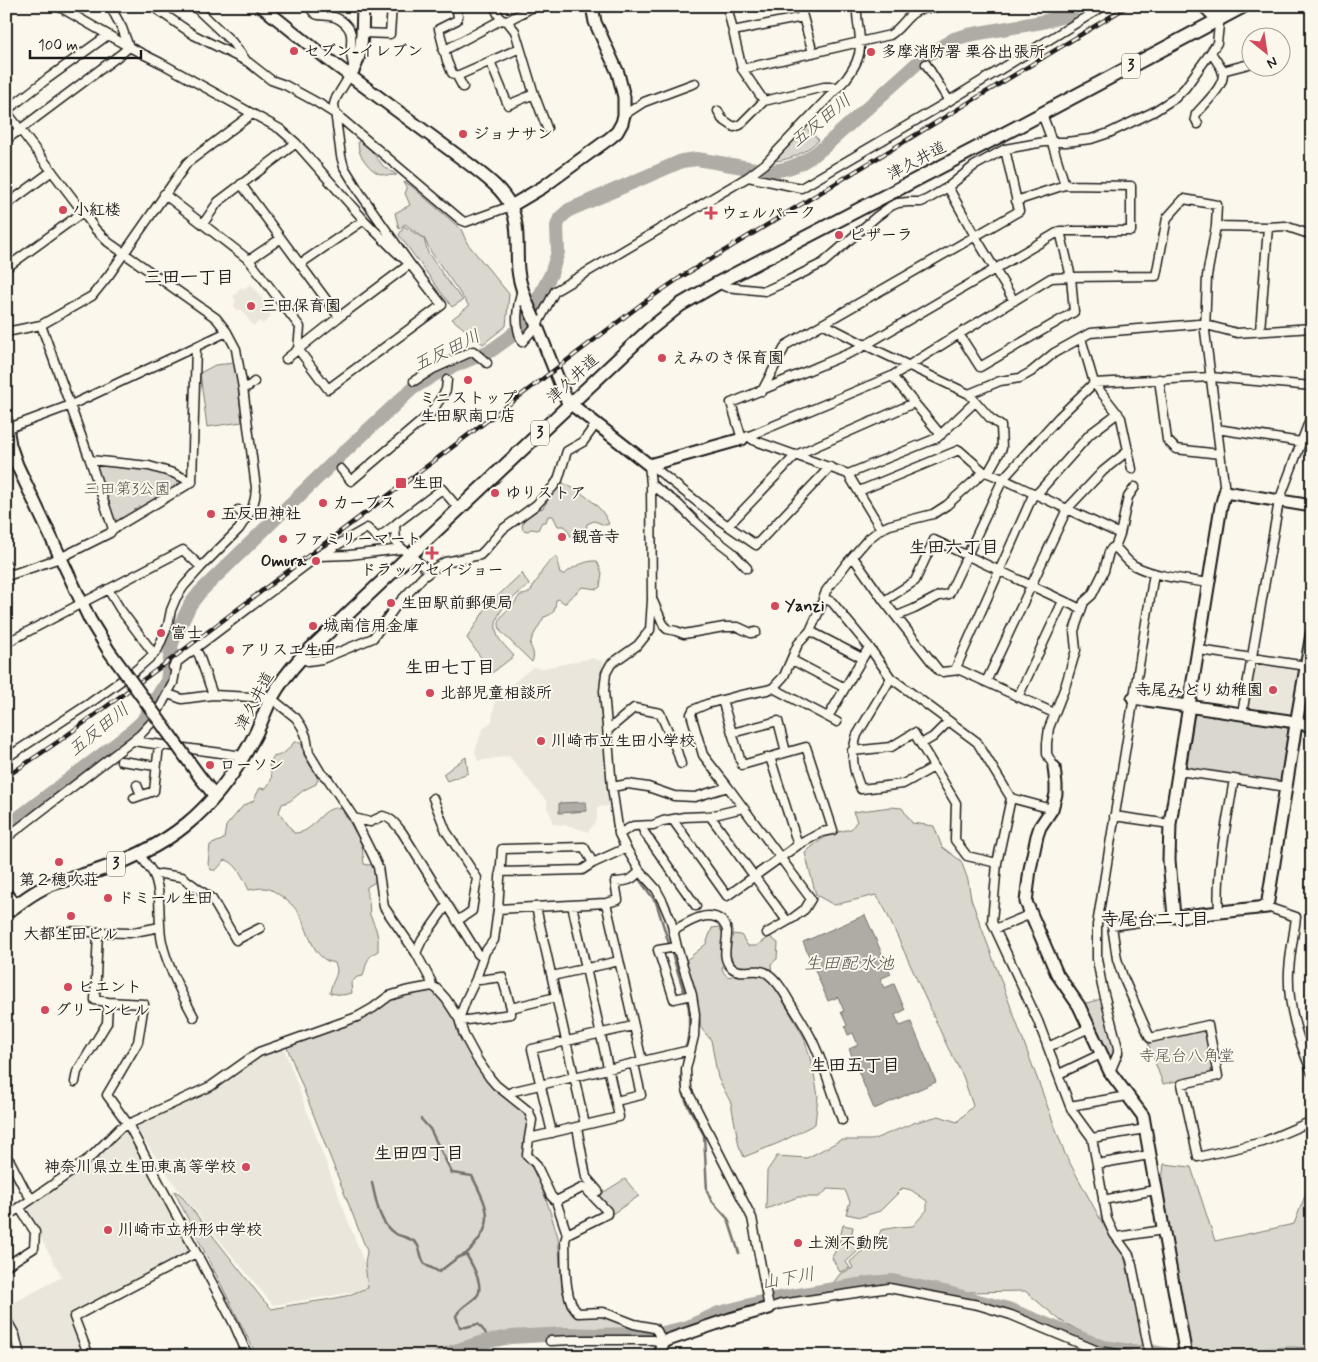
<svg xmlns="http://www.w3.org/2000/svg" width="1318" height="1362" viewBox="0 0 1318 1362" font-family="Mynerve,'Klee One',sans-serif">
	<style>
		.built { fill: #eae6dc }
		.green { fill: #dad7ce; stroke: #7b7a75 }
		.water { fill: #afaca5; stroke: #74726e }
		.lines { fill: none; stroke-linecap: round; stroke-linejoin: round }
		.stream { stroke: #74726e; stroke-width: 2.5 }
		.river { stroke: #afaca5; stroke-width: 14 }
		.street-casing { stroke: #1c1c1c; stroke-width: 11 }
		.secondary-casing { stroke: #1c1c1c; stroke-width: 15 }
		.primary-casing { stroke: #1c1c1c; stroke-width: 16 }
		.street { stroke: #fbf7ec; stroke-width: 8 }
		.secondary { stroke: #fbf7ec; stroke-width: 11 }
		.primary { stroke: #fbf7ec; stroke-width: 12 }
		.rail-casing { stroke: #1c1c1c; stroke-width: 4.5 }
		.rail { stroke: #fbf7ec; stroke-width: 2.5; stroke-dasharray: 8; stroke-linecap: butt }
		.secondary-bridge-casing { stroke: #1c1c1c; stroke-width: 15; stroke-linecap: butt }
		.secondary-bridge { stroke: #fbf7ec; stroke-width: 11 }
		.poi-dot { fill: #d1495b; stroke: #fbf7ec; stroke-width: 2 }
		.labels { text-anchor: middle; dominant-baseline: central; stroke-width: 4; stroke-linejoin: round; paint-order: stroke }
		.shield { fill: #fbf7ec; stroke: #5f5e5a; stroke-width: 1 }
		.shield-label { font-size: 15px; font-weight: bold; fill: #1c1c1c }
		.poi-label { font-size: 16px; font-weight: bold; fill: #1c1c1c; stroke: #fbf7ec; text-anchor: start }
		.street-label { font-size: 16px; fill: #1c1c1c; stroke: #fbf7ec }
		.park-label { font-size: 16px; fill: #555451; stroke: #fbf7ec }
		.water-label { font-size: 18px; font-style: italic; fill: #575653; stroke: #fbf7ec }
		.neighbourhood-label { font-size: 18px; font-weight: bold; fill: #1c1c1c; stroke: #fbf7ec }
	</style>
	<rect width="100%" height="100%" fill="#fbf7ec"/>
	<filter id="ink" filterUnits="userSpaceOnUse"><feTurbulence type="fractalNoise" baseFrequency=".02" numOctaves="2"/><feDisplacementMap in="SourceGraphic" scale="10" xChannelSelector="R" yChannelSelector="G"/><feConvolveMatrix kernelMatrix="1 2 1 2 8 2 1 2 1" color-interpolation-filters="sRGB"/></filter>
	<g filter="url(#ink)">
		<path class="built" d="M251 284 271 311 269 313 271 316 264 323 262 324 260 321 253 326 242 310H238L235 308 234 305 236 301 233 296 238 293 237 291 242 287 243 289Z
			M592 658 609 663 601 690 599 691 608 793H609L610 806 597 807V820L588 832 571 826 552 824V818L547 808V802L509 756 478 761 475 752 482 730 492 721 495 701 512 687 511 685 533 667 535 668 537 667 539 669Z
			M1257 662 1297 669 1299 672 1291 716 1289 717 1249 711 1247 708 1254 664Z
			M284 1048 319 1144 374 1289 273 1305 179 1191 136 1128 138 1124 218 1086 260 1057Z
			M123 1132H128L189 1249 188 1254 72 1314 86 1353 84 1356H22L16 1331 6 1307 62 1277 26 1211 27 1206 79 1171Z"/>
		<path class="green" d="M806 128 819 140C805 152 792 160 774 161Z
			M362 139 384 167 397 175C384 176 376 175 367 164 360 155 359 154 358 142Z
			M404 182 410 185 461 229 467 243 509 294 506 326 483 344 452 319 469 306 431 252 424 238 405 224 399 229 395 213 410 205 405 193 407 189Z
			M404 226 424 239 428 253 452 287 463 300 452 307 399 235Z
			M235 363 242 422 207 427 200 373 215 365Z
			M98 462 162 472 181 480V485L117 523 115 522 95 466Z
			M563 483C580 491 602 505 609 524L605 525 594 521 587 524 585 538 577 541 573 540 565 526H558L553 516H548L546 522H542L538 530 531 529 528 531 523 530 522 526 524 520 536 510 543 508 547 501Z
			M556 556 558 559V565L560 574H565C572 567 587 560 597 561L602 573 600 587 597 589 582 587C577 594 569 596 566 603H564L559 599 556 600C555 611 554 614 544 617L532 638 530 645C533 651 535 655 532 662L501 632C496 621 501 615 510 608 514 605 517 599 520 595 528 595 532 592 534 583 539 580 538 578 541 573 543 568 552 559 556 556Z
			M522 573 529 585C515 597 490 612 497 634 498 640 510 651 514 656L492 673 467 638 488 605Z
			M1195 712 1286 727 1288 730 1281 781 1279 783 1188 768 1187 766Z
			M294 742H299L302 745 304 755 318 779 316 784 304 790 290 801 282 804 279 812 294 833C298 833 303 832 306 830 318 823 325 804 342 809L358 837 362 846 364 864 368 865 373 864 375 868 377 881 367 887V896L369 902 370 915 376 929 378 938V951C365 958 367 964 363 976L357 977 351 983 352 993 343 995 330 993C331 980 341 975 335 963 311 960 310 930 298 912 293 905 286 899 278 894 274 891 269 888 264 888 259 888 254 889 249 890 244 880 237 862 225 860L216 870H211L208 864 210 845 224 839 226 826 243 806 253 801 260 788 265 789C273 779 273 778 269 766L273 757C283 755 288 751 294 742Z
			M466 757 468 773 447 781 443 774Z
			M891 807 902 808 912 823 934 826 942 847 961 861 968 880 971 899 1065 1154 1110 1237 1124 1255 1144 1344 1136 1348 1101 1342 1061 1321 1025 1291 966 1292 927 1283 891 1279 863 1280 830 1287 840 1274 853 1268 850 1262 862 1251 875 1244 881 1230 898 1227 913 1226 927 1210V1201L911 1190 903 1188 880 1211 861 1217 846 1214 850 1202 845 1190 828 1189 819 1197H798L766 1209 767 1171 777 1156 807 1158 841 1140H872L916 1122 939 1116 957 1122 973 1106 963 1076 948 1048 884 907 876 895 834 905 816 895 805 853C821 838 830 833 851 829L857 821 853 812Z
			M719 927C726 937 722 940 721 951 721 955 723 959 724 963L722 968C724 975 728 979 734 975 738 962 731 962 729 951 729 946 731 939 732 934L741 935 748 946H756L770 937 778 943 777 959 771 964 773 984 804 1037 813 1069 818 1096 815 1124 781 1142 744 1157 739 1146 731 1103 718 1078 711 1040 701 1028 698 1005 684 962 706 944 712 928Z
			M434 991 443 1000 452 1012 460 1036 474 1060 525 1111 529 1118 524 1155 538 1178 547 1202 558 1237 562 1290 571 1312 577 1317 604 1316 633 1328 650 1330V1332L565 1330 511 1334 493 1337 464 1346 438 1353 403 1356H257L174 1191 180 1194 264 1301 272 1309C296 1303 321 1302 346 1296 353 1294 360 1290 368 1288L365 1264 367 1251 287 1047 357 1021 391 1000 408 994Z
			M1101 999 1115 1047 1113 1059H1109L1083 1004Z
			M1201 1031 1206 1034 1212 1069 1209 1074 1163 1084 1148 1043Z
			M1164 1164 1191 1167 1215 1241 1294 1224 1312 1178V1348L1291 1347 1251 1349 1220 1356 1190 1353 1162 1181Z
			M625 1179 639 1196 612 1214 599 1195Z
			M843 1225 853 1227 850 1242 859 1250 846 1262 850 1268 840 1272 832 1258 833 1255 838 1247Z"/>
		<path class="water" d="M586 802 587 811 559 813V803Z
			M865 915 891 974 880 979 884 988 894 984 905 1010 895 1015 900 1026 911 1022 936 1082 874 1109 849 1049 858 1045 853 1033 848 1035 845 1027 847 1025 841 1012 844 1011 838 997 828 1001 803 942Z"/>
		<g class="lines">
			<path class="stream" d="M639 879 656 902 689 1008V1031L686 1049
				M685 1054 681 1078 684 1095 688 1106 704 1135 707 1191 711 1200 728 1219 739 1253
				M421 1119 430 1129 452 1173 472 1176C489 1210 497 1224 466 1254
				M372 1183C376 1200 379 1223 394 1233 401 1237 409 1237 416 1243 421 1248 420 1258 425 1264 428 1267 435 1269 439 1272L457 1258 466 1254C472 1264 486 1288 476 1297 469 1304 460 1307 456 1316L460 1327H466L478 1324 485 1332 489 1341"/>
			<path class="river" d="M6 827 124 738 142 722 167 681 172 643 190 605 200 592 341 455 413 388 437 373 492 350 510 337 530 315 551 274 558 252 557 226 560 218 569 210 682 161 697 159 766 171C791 171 805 162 824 147L924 57 954 39 968 35 1042 22 1057 18 1067 15 1077 6
				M1153 1352 1174 1356
				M440 1356 483 1342 510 1337 565 1334 599 1335 663 1333 688 1327 719 1313 774 1299 870 1283 892 1281 944 1292 1008 1309 1103 1347 1138 1352
				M1247 1356 1249 1355"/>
			<defs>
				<path id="street" d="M110 6 122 28 129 47 161 63 280 129 296 143 364 220 395 251 410 264 442 305 328 389 298 349 300 327 249 260 164 194
					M152 6 194 35 248 62 271 80 285 85 318 103 337 115 461 220 466 222 511 206
					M194 6 232 42 245 59
					M310 6C315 20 323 13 334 17 338 18 344 22 347 26 354 34 350 43 351 53 351 58 353 63 354 69
					M456 6 458 17 457 20 439 29 447 61 452 73 457 76 463 87
					M494 6 501 20
					M727 6 742 69 764 101
					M800 6 813 53
					M507 21 515 31 534 94 547 128
					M733 31 803 17
					M362 33 390 34 392 6
					M443 51 501 20 507 21 535 6
					M490 61 508 105 534 94
					M926 64 949 101
					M742 69 890 35C901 28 906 17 915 12 923 7 935 8 943 6
					M1222 71 1249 64
					M457 76 520 48
					M6 111 83 212 95 229 108 242 216 318 227 332 236 349 238 361 243 388 256 488 255 498 252 509 239 529 201 567 184 586 176 598 171 610 168 625 158 649 154 654 136 670 90 703 6 758
					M6 111 47 79 108 35
					M718 111 722 119 734 127 740 125 764 101 824 87H838
					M1042 114 1048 130 1065 185
					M624 115 644 102 695 83
					M1198 124 1195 118 1196 114C1204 104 1228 84 1222 70 1219 64 1214 58 1211 52
					M6 140 121 54 129 47 58 6
					M748 177 801 188 949 101 1104 6
					M241 184 339 317
					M948 187 975 236 1014 301
					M1016 201 1065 185 1131 186V231H1060L857 350 731 403 742 439 892 376 959 334 1051 278 1071 277 1156 276 1167 218 1184 199 1217 205 1216 226 1207 276 1205 331 1225 492
					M6 205 52 171
					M203 224 218 202 296 143
					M1216 226 1268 227 1285 226 1312 235
					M249 260 280 239
					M300 264 364 220
					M6 268 83 212
					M718 283 726 287 765 291 785 282 823 263 876 217 891 206 898 203 908 202H921L928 199 948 187 974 166 1005 149 1044 142H1066L1091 139 1109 133 1153 112 1175 98 1185 88 1211 52 1217 43 1219 25 1218 20
					M522 289C517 308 514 324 522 342L537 325 555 291 748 177 765 164 846 79C854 68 861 57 860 42 860 30 856 19 857 6
					M824 324 865 345 969 394 990 418 1001 426 1002 448 988 473
					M41 325 90 460 113 529
					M1260 331 1268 227
					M6 332 41 325 92 296 109 275 187 163 252 114
					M959 334 980 367 1074 312 1071 277 1060 231
					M1081 338 1094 383 1121 418 1132 469
					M286 359 339 317 410 264 360 193 344 167 341 156 334 104 336 98 350 75
					M892 376 941 435
					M1159 379 1167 440 1176 449 1220 454
					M414 381 433 369 473 351 487 363
					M243 388 249 386 254 382
					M762 391 786 345 1019 211 1005 149
					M969 394 1000 381 1020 378 1031 372 1054 353 1090 333 1198 324H1205L1210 326 1237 333 1312 328
					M6 429 71 405 227 332
					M1217 429 1301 442
					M748 436 753 440 848 474 881 529
					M90 460 149 466 173 473 192 482
					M649 465 651 484 652 600 650 630 638 645 611 664 606 673 604 691 612 787 619 834 626 848 640 871 656 889 663 902 671 921 677 947 692 995 695 1014 694 1036 686 1069 687 1090 752 1218 769 1308 781 1304 889 1288 978 1305 1011 1315 1098 1351 1130 1356
					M649 465 656 469 721 521 756 545 830 467
					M341 469 351 481 431 413 446 390 447 380
					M848 474 937 438 975 402
					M192 482 196 347
					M651 484 678 504 696 522 715 539 732 552 747 568
					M859 491 959 450 984 472 988 473 1003 479 1120 534
					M1036 495 1090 434 1118 413
					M238 510 247 518
					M395 525 396 542 398 545 430 572
					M728 526 796 455 914 403
					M1115 547C1122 553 1127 562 1135 566 1157 577 1185 579 1209 583
					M319 556 349 555 402 549
					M853 557 884 601 939 671 942 672 960 670 1054 713
					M6 564 10 575 60 558 110 533 113 529 192 482
					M108 589 120 609 154 654
					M823 598 832 602 869 647 891 678 977 742 1011 798 1052 809
					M653 601 664 626 667 629 676 631 684 634 724 627H738L751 633 756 632
					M884 601 915 581 934 540 1081 609
					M897 616 914 609 939 596 949 594 1003 479 1059 417 1094 383 1211 377 1312 386
					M810 631 862 658
					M6 643 183 550 201 567
					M195 649 199 655 213 695 271 698 296 718 302 727 306 736 309 753 321 773 328 779 354 818 373 856 378 867 384 907 416 953 431 981 432 986 437 989 446 999 459 1019 464 1035 477 1059 490 1078 496 1085 526 1109 529 1112 532 1120 529 1138 527 1155 536 1164 551 1196 556 1201 567 1234 565 1241C566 1260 563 1300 578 1313L603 1312 634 1324 654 1328 657 1331 663 1343
					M1199 650 1307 666
					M301 658 308 661 322 659 373 638 396 606 423 577 435 568 445 562 480 555 485 550 503 529 536 505 553 487 558 480 567 451 583 442 596 424
					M792 660 845 688
					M173 667 177 662 318 556 367 528 378 538 395 525 397 523 442 489 459 509
					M955 670 1034 493
					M891 678 857 735C850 756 853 770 861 789L903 784 934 767
					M986 682 1067 509 1103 471 1129 450
					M773 688 837 722
					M168 694 182 699 213 695
					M1018 697 1063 601
					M722 700 742 765 806 747 833 830 822 832 798 845
					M1242 714 1279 501 1312 414
					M828 717 869 647
					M608 730 634 708 660 713 677 751 681 764
					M732 733 778 721 786 752
					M133 741 243 756
					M921 744 933 737 949 721
					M852 751 891 747 914 733 956 803 955 840 967 856 997 863
					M121 761 156 766
					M1054 767 1047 754V743L1049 728 1065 687 1076 650 1074 631 1084 602 1092 595 1104 571 1109 552 1112 548 1115 547 1120 534 1128 497 1135 487
					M1179 771 1287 787
					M137 785 141 795
					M612 787 628 784 648 787 674 796 695 797 728 787
					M134 798 154 791 159 745
					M433 798 446 831 477 878 472 911 457 921
					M1011 798 997 863 992 922 1038 1021 1070 1106 1073 1112 1092 1138 1107 1219 1114 1234 1129 1255 1131 1260 1150 1356
					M710 816 787 921
					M1114 816 1170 824
					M354 818 370 822 383 816C392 818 396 825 402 832L478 954 483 958
					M673 820 727 896 798 845 770 757
					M642 826 644 832 696 906
					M619 834 633 826 653 825 663 821 684 817 710 816 743 808
					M6 838 140 735 153 721 173 683 177 662
					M139 854C144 861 149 867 153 873 163 893 157 920 162 942 167 966 182 995 194 1017
					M500 872 582 870 593 863 626 848
					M154 875 161 874 182 877 212 899 236 940 260 928
					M6 891 17 904
					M606 903 642 1061
					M536 907 585 1125
					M1267 907 1296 917C1294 935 1290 953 1289 971 1287 1006 1299 1041 1312 1073
					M498 909 606 903 618 900 615 882C628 881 631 881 640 871
					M1219 912C1216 868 1227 823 1234 779
					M1174 917 1112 926 1117 959 1123 977 1150 1038 1208 1025 1218 1076 1182 1084 1198 1157 1263 1142 1312 1121
					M995 929 1031 914
					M58 931 129 933 160 927
					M673 931C687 923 708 908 722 921 724 924 727 928 727 931 728 943 720 958 732 968 742 976 757 966 768 974 778 981 785 994 791 1004 799 1017 808 1030 814 1044 825 1068 833 1094 842 1120
					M98 932 95 1000 108 1002 144 1004 138 1042 107 1095 128 1124 234 1324 248 1356
					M767 933 793 918 805 909 811 899 728 787 703 755 691 714 693 710 707 704 737 696 767 690 773 688 784 676 798 644 810 631 820 609 826 591 847 563 867 540 881 529 890 525 933 514 947 505 984 472
					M677 947 658 950 674 999 692 995
					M416 953 422 940 447 905
					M552 976 619 961
					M476 979 479 980 502 977 511 1008 556 997
					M459 1019 466 1000 476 979 485 952 494 940 498 909 502 849 584 847 593 863
					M460 1021 511 1014V1008
					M1048 1047 1089 1028
					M1110 1072 1118 1053V1048L1102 986 1097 959V925L1154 573
					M1059 1074 1101 1054
					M75 1082 77 1072 107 1023 108 1002
					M508 1094 514 1091 690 1050
					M616 1101 641 1095 634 1064
					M1070 1106 1127 1096
					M577 1127 586 1177 598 1191
					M552 1133 532 1049 633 1026
					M529 1138 619 1117 572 905
					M1092 1138 1145 1129
					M6 1160 10 1161 25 1190 31 1198
					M1097 1164 1149 1155
					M1103 1200 1155 1190
					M556 1201 584 1187 607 1211V1214L567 1234
					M6 1217 71 1172 93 1155 120 1128 211 1086 259 1052 357 1017 373 1008 389 996 405 991 432 986
					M1117 1237 1163 1230
					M6 1266 34 1248 35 1232 19 1207
					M6 1319 15 1335 20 1356
					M550 1341 573 1340H653L663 1343
					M89 1356 74 1317 196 1253"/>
				<path id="secondary" d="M261 6 326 58 473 167C487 178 502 189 510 205 520 224 516 249 518 270 519 282 523 292 527 303
					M1204 6 1218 20
					M350 75C364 56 362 29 363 6
					M511 206 543 187 610 138 617 132 622 123 624 115V97L618 73 595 22 592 6
					M534 319 567 401 649 465 742 439
					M6 421 10 445 17 465 90 620 109 651 123 670
					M1312 506 1225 492 1221 506 1170 824 1169 860 1174 917 1267 907 1295 730 1312 634
					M1133 698 1289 721 1312 726
					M1054 767 1056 785V794L1052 809 1040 827 1037 836 1030 869 1026 902 1057 974 1079 1006 1110 1072 1143 1116 1186 1356
					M200 777 215 796
					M662 1356 661 1348 663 1343 668 1340 730 1319 769 1308"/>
				<path id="primary" d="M6 913C21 902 37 889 55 883 63 880 72 879 80 876 119 865 157 849 188 823 217 799 238 768 255 735 261 723 265 710 272 697 280 683 290 670 301 658L650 329 680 305 718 283 1017 127 1244 6"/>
			</defs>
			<use href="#street" class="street-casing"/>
			<use href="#secondary" class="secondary-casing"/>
			<use href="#primary" class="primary-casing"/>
			<use href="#street" class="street"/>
			<use href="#secondary" class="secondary"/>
			<use href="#primary" class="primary"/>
			<defs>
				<path id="rail" d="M6 777 59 741 177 655 643 303 681 277 1128 6"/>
			</defs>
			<use href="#rail" class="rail-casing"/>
			<use href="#rail" class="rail"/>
			<defs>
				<path id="secondary-bridge" d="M527 303 534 319
					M123 670 200 777"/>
			</defs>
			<use href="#secondary-bridge" class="secondary-bridge-casing"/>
			<use href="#secondary-bridge" class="secondary-bridge"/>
		</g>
	</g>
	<g class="poi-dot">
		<circle cx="294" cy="51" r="5"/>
		<circle cx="871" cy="52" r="5"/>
		<circle cx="463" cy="134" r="5"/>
		<circle cx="63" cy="210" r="5"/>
		<path d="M708.5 205.5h5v5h5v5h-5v5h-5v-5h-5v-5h5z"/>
		<circle cx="839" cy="235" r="5"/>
		<circle cx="251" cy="306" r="5"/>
		<circle cx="662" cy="358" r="5"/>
		<circle cx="468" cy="380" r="5"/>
		<rect x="395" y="477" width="12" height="12" rx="2.5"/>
		<circle cx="495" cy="493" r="5"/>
		<circle cx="323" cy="503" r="5"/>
		<circle cx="211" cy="514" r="5"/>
		<circle cx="562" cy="537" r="5"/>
		<circle cx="283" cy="539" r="5"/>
		<path d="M429.5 545.5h5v5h5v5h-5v5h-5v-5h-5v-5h5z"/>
		<circle cx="316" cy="561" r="5"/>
		<circle cx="391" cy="603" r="5"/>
		<circle cx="775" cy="606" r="5"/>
		<circle cx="313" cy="626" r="5"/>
		<circle cx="161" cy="633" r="5"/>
		<circle cx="230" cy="650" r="5"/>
		<circle cx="1273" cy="690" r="5"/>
		<circle cx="430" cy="693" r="5"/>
		<circle cx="541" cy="741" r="5"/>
		<circle cx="210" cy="765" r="5"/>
		<circle cx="59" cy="862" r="5"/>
		<circle cx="108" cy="898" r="5"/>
		<circle cx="71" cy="916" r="5"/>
		<circle cx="68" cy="987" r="5"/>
		<circle cx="45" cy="1010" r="5"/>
		<circle cx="246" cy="1167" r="5"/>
		<circle cx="108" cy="1230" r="5"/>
		<circle cx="798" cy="1243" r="5"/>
	</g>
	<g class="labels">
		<g class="shield">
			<rect x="1122" y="53.5" width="18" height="25" rx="4"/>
			<rect x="531" y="420.5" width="18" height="25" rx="4"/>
			<rect x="107" y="851.5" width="18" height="25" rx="4"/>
		</g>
		<g class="shield-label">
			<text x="1131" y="66">3</text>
			<text x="540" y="433">3</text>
			<text x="116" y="864">3</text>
		</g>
		<g class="poi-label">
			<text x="304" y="51">セブン-イレブン</text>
			<text x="881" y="52">多摩消防署 栗谷出張所</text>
			<text x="473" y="134">ジョナサン</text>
			<text x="73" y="210">小紅楼</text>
			<text x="721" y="213">ウェルパーク</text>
			<text x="849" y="235">ピザーラ</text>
			<text x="261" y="306">三田保育園</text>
			<text x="672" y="358">えみのき保育園</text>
			<text x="468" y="398" text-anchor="middle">ミニストップ<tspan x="468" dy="18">生田駅南口店</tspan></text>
			<text x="412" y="483">生田</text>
			<text x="505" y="493">ゆりストア</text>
			<text x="333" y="503">カーブス</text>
			<text x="221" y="514">五反田神社</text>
			<text x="572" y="537">観音寺</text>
			<text x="293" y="539">ファミリーマート</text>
			<text x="306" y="561" text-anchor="end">Omura</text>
			<text x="432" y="570" text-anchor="middle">ドラッグセイジョー</text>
			<text x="401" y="603">生田駅前郵便局</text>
			<text x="785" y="606">Yanzi</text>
			<text x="323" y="626">城南信用金庫</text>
			<text x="171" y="633">富士</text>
			<text x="240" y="650">アリスエ生田</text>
			<text x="1263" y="690" text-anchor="end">寺尾みどり幼稚園</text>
			<text x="440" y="693">北部児童相談所</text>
			<text x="551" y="741">川崎市立生田小学校</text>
			<text x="220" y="765">ローソン</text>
			<text x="59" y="880" text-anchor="middle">第２穂吹荘</text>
			<text x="118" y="898">ドミール生田</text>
			<text x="71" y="934" text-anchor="middle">大都生田ビル</text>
			<text x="78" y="987">ビエント</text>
			<text x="55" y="1010">グリーンヒル</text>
			<text x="236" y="1167" text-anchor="end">神奈川県立生田東高等学校</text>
			<text x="118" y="1230">川崎市立枡形中学校</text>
			<text x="808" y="1243">土渕不動院</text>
		</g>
		<g class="street-label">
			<text transform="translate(917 161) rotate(-28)">津久井道</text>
			<text transform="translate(573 379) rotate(-43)">津久井道</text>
			<text transform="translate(255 701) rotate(-62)">津久井道</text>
		</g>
		<g class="park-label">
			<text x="127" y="489">三田第3公園</text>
			<text x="1187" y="1056">寺尾台八角堂</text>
		</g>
		<g class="water-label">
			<text transform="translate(821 121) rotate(-39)">五反田川</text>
			<text transform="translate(447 351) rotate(-26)">五反田川</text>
			<text transform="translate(99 730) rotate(-39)">五反田川</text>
			<text x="849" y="964">生田配水池</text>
			<text transform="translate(788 1279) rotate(-10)">山下川</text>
		</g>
		<g class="neighbourhood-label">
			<text x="189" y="278">三田一丁目</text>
			<text x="954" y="548">生田六丁目</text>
			<text x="450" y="668">生田七丁目</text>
			<text x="1155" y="920">寺尾台二丁目</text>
			<text x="855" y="1066">生田五丁目</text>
			<text x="419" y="1154">生田四丁目</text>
		</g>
	</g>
	<rect width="1318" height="1362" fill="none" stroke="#fbf7ec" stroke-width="25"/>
	<rect x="12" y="12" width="1293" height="1337" fill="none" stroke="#1c1c1c" stroke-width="2" filter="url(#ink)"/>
	<g transform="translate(1266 52) rotate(150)"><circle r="24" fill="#fbf7ec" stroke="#a29f99"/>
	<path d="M0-4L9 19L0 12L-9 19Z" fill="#d1495b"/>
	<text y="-8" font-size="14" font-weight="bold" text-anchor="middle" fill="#1c1c1c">N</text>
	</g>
	<path d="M30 50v8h111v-8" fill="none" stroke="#1c1c1c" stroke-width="2.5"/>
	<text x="38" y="50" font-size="15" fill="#1c1c1c" stroke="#fbf7ec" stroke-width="4" paint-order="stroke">100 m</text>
</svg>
